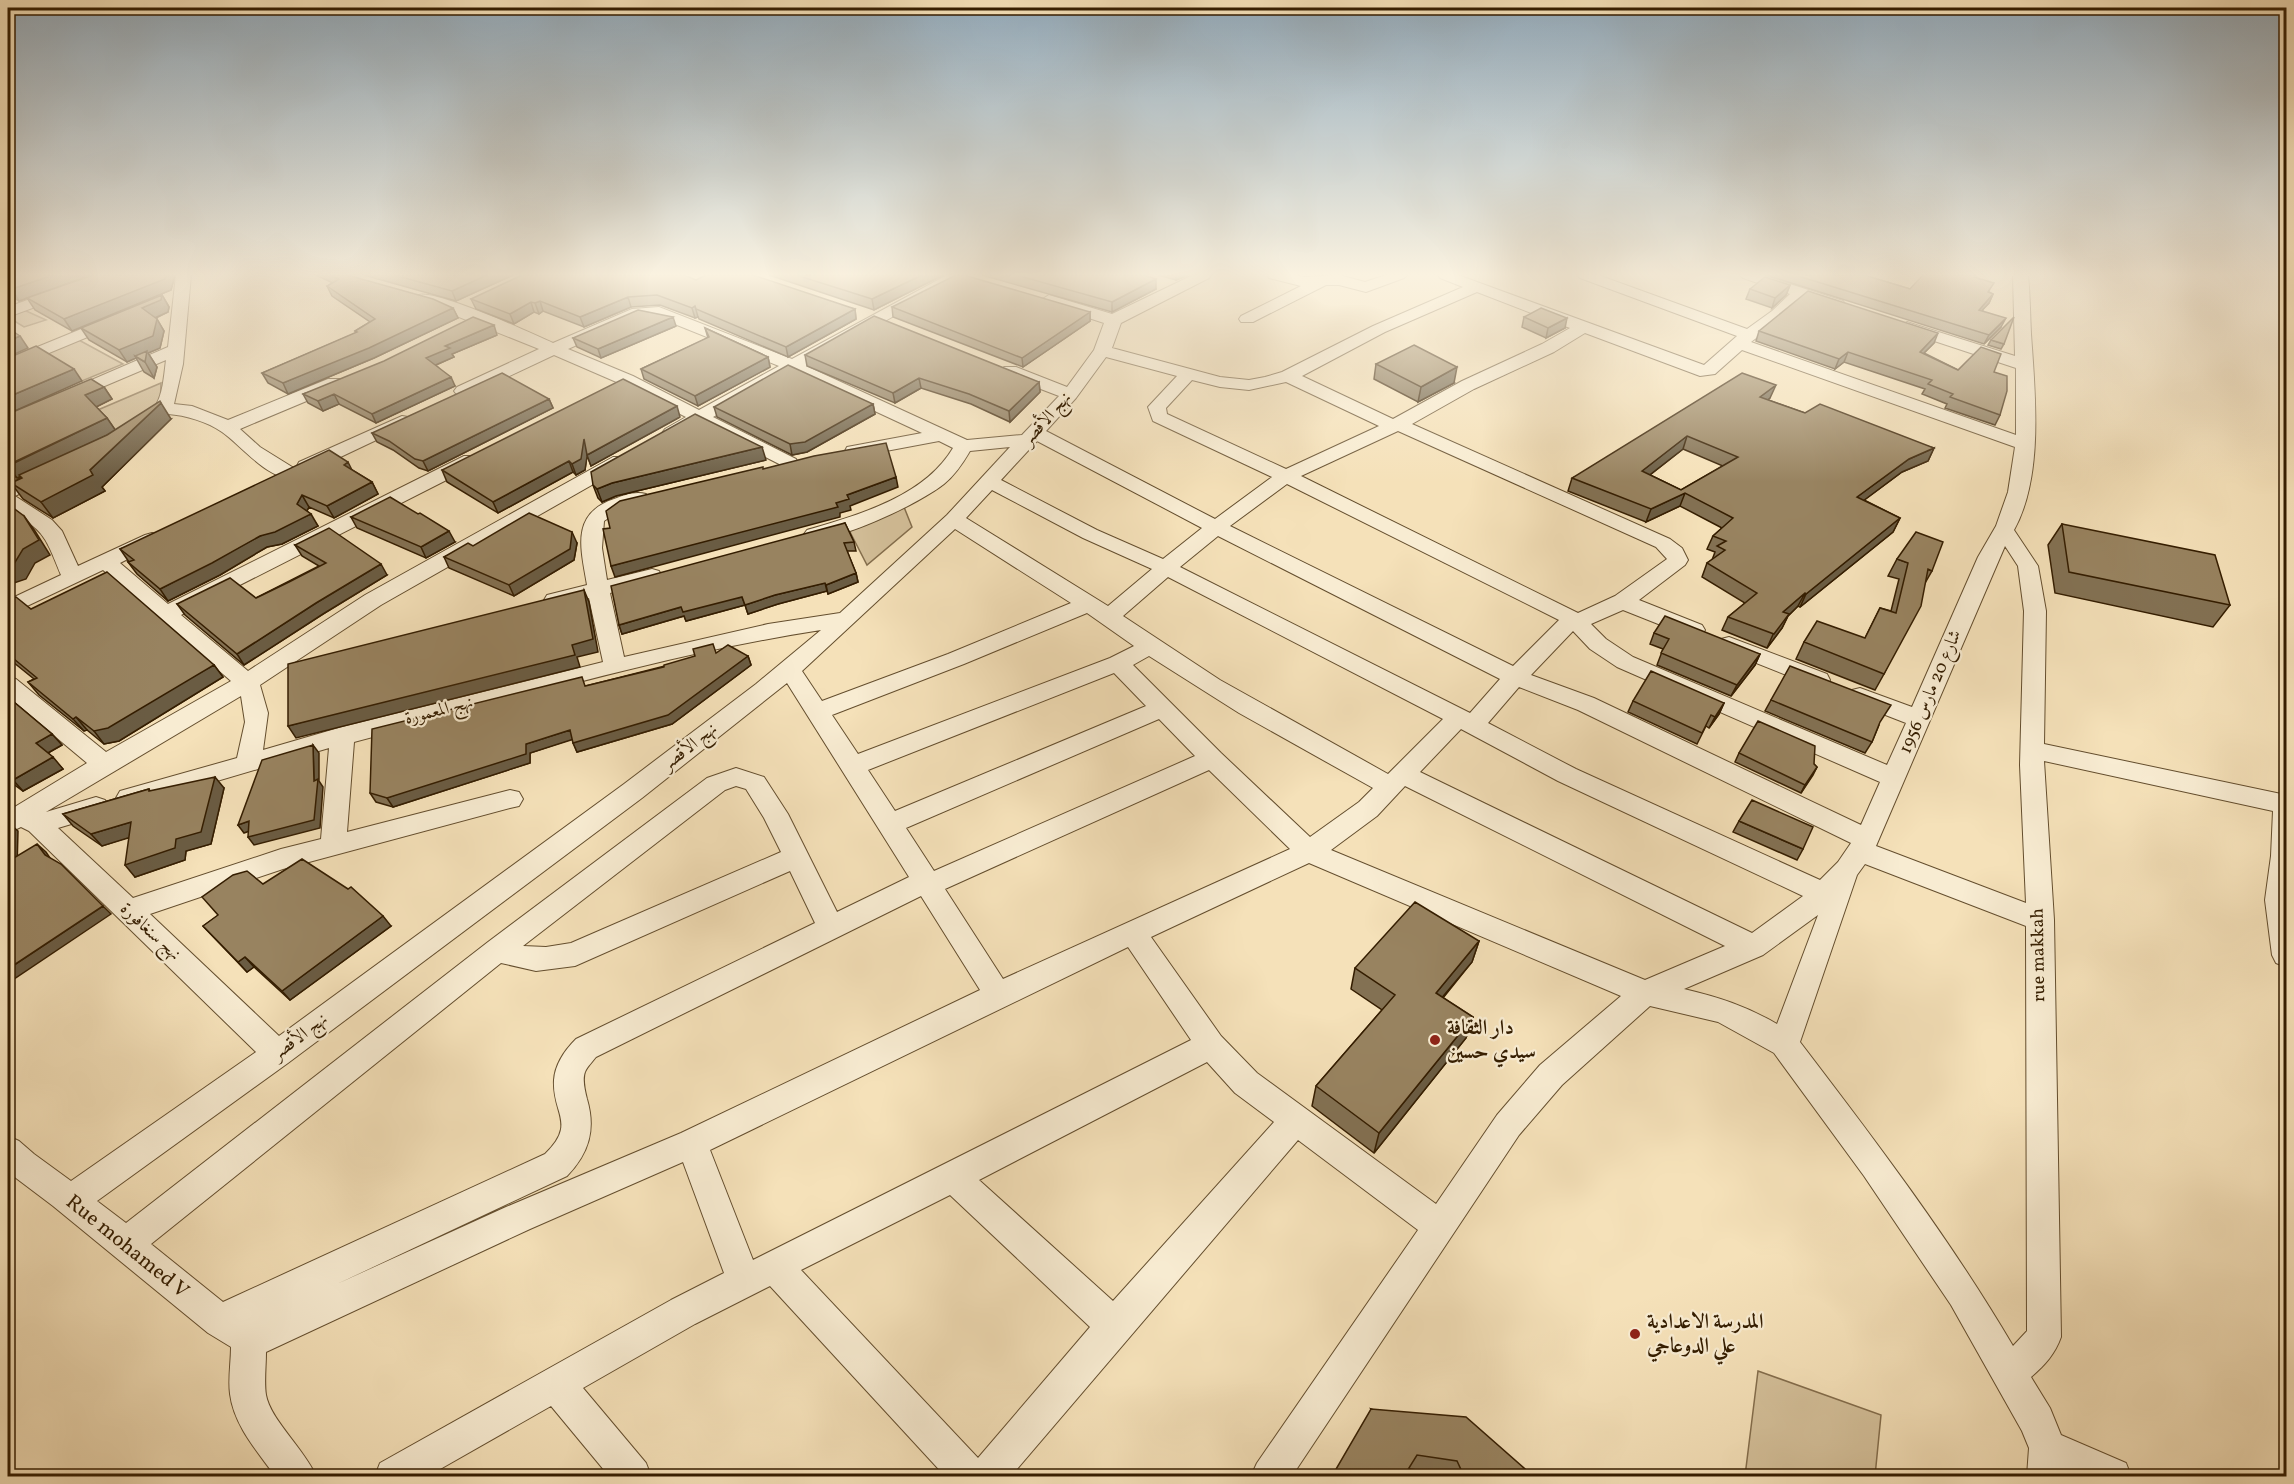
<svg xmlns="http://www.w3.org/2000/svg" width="2294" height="1484" viewBox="0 0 2294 1484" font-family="Vollkorn,Amiri,serif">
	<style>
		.green { fill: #d4c09a; stroke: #846e4d; stroke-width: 1.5 }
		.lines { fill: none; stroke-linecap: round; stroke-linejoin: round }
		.street-casing { stroke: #644e2e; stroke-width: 2 }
		.street { fill: #f8ecd2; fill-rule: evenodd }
		.wall { fill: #837153; stroke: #341d00; stroke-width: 1.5; fill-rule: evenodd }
		.shaded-wall { fill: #6a5c43; stroke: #341d00; stroke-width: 1.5 }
		.building { fill: #988360; stroke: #341d00; stroke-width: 1.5; fill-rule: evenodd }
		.poi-dot { fill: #8f2418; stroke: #f8ecd2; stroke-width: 2 }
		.labels { text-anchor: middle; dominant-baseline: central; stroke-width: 4.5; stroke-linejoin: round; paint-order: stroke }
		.street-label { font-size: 18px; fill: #341d00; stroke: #f8ecd2 }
		.near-poi-label { font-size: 21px; font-weight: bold; fill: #341d00; stroke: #f8ecd2; text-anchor: start }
		.near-street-label { font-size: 21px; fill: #341d00; stroke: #f8ecd2 }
	</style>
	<rect width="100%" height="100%" fill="#f5e1b9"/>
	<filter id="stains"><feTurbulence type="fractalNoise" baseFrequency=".00333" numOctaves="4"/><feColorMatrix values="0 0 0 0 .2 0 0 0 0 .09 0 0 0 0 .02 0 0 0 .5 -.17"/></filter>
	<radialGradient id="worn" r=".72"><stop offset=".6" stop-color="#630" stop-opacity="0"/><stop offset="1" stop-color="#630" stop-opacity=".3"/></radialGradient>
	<path class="green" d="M24 310 46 320 24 327 8 317Z
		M77 339 123 364 82 381 40 356Z
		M161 383 160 409 109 434 58 427Z
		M904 507 912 527 867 565 848 528Z
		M1758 1371 1881 1415 1875 1476H1745Z"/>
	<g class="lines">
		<defs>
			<path id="street" d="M96 275H117L114 278 8 317V307Z
				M176 275H191L183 364 174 404 192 406 228 420 328 379H340L343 383 340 387 240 429 260 447 297 470 300 474 297 478C271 484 241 445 222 432 208 422 185 415 168 414L146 431H134L131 427C137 419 148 416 154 408 163 396 164 375 166 360L8 427V416L168 347Z
				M947 275H966L806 366 967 440 1022 435 1059 396 1004 375 1001 371 1004 367H1016L1067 387 1094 350 1104 323 1043 303 1041 300 1049 295 1112 314 1193 275H1211L1209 278 1121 323 1112 348 1220 377 1249 380 1265 377 1282 372 1373 326 1463 287 1440 278 1438 275H1458L1704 365 1737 336 1580 278 1577 275H1598L1747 329 1772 311 1790 294 1743 278 1740 275H1762L1843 301 1845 304 1837 309 1804 298 1784 317 1751 342 2016 435V368L1901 330 1899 327 1907 322 1913 324 2015 356 2013 275H2028C2030 294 2030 315 2031 334 2035 393 2044 476 2014 530L2038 566 2046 611 2044 744 2286 795V967L2276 963 2272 955 2265 900 2271 856 2273 811 2044 761 2054 920 2061 1337C2055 1354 2045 1365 2031 1377L2050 1408 2061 1435 2126 1463 2131 1476H2070L2064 1474 2063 1476H2027L2029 1448 2022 1431 1951 1305 1864 1176 1774 1053 1718 1022 1650 1006 1562 1085 1519 1135 1292 1476H1251L1257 1463 1418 1230 1298 1140 1011 1476H945L770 1286 695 1324 583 1388 646 1463 651 1476H609L551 1406 428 1476H375L380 1463 671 1300 724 1273 683 1162 530 1229 266 1352C266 1366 264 1382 266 1395 270 1419 305 1450 316 1476H275C258 1452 234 1426 230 1394 228 1379 231 1362 231 1347L208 1333 53 1206 8 1172V1136L19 1141 34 1154 71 1181 256 1052 29 831 21 827 8 833V811L87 763 8 697V677L16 679 106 752 231 681 103 570 8 615V600L61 575C44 533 45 533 8 508V485L37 470H51L54 474 51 478 15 496 52 520 62 531 78 566 145 535 152 533 159 535 162 539 159 543 120 563 168 604 464 456H478L480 460 478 464 181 615 248 671 365 595 613 457H627L629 461 627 465 381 605 260 685 268 713 263 750 342 727 603 662 589 598 555 607 547 605 544 600 547 595 587 585C581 549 570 514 614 499 624 495 635 491 646 494L649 498 646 502 621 510 604 521 602 548 607 580 652 569 659 571 662 576 659 581 610 593 624 657 768 624 840 613 947 515 1010 447 970 451C963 463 955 475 944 484 922 502 834 545 807 538L804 534 807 530C858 515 924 497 953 448L939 441 854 457 847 455 845 451 847 447 922 433 793 373 713 417 796 459 798 463 796 467 789 469 700 424 677 437H665L662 433 665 429 686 417 621 384 554 355 469 395H457L454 391 457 387 539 349 419 301 417 298 419 295C437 290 531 333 553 343L632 309 659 307 792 359ZM1477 292 1570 328 1542 344 1462 381 1393 419 1302 376 1385 332ZM640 317H657L779 366 699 410 633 376 568 349ZM1585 333 1700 376 1715 374 1742 350 2015 447 2008 492 1996 526 1978 557 1912 707 1860 688 1852 690 1848 696 1852 702 1906 723 1887 765 1633 657 1606 639 1591 624 1623 610 1686 635 1694 637 1702 635 1705 630 1702 625 1639 600 1685 565 1688 560 1682 548 1670 539 1412 424 1474 389 1554 352ZM1106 357 1177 376 1148 407 1153 421 1272 477 1215 519 1046 431 1076 398ZM1192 380 1220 387 1249 390 1286 382 1379 426 1286 469 1167 414 1166 408ZM1398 431 1656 547 1667 559 1615 596 1578 613 1301 476ZM1037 441 1202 528 1163 559 1097 530 1001 480ZM1287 484 1559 620 1513 666 1230 526ZM992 490 1083 538 1152 569 1108 606 966 518ZM955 529 1071 603 948 654 822 701 802 671ZM1218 536 1500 679 1470 713 1180 567ZM2005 546 2018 566 2024 611 2020 765 2026 903 1876 846ZM1168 577 1443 719 1388 774 1220 680 1123 616ZM1087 613 1134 646 1110 658 858 754 832 715 964 664ZM821 630 756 684 624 784 279 1036 150 914 283 869 510 808 519 806 523 799 519 792 510 790 347 832 354 742C507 702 666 654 821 630ZM1573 631 1590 649 1617 667 1880 782 1861 825 1594 698 1531 675ZM1149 656 1239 713 1373 788 1359 802 1310 837 1221 753 1133 665ZM1114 673 1146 706 895 811 868 770ZM787 683 909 877 837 912 788 814 764 777 736 768 707 778 488 942 126 1223 97 1201 288 1063 642 798ZM1519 687 1578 710 1851 843 1838 862 1820 880 1576 769 1488 723ZM241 696 245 722 237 758 120 791 116 798 120 805 129 807 329 748 321 839 281 849 133 898 58 828 105 814 109 807 105 800 96 797 46 812ZM1159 719 1195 756 934 871 906 828ZM1461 729 1558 781 1803 896 1752 933 1420 772ZM1209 770 1290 849 1003 979 945 889ZM736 786 746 789 764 818 781 852 571 943 546 947 523 946 725 790ZM1405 786 1725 946 1645 980 1331 850 1377 816ZM1309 863 1621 996 1540 1065 1497 1115 1436 1204 1257 1073 1221 1036 1151 937ZM1865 864 2026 926 2027 1331 2013 1346C1950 1239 1875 1140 1800 1042L1857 875ZM790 871 815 923 576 1039C565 1050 555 1064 554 1080 552 1114 577 1123 545 1154L223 1302 151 1244 501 963 536 971 575 966ZM921 896 980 990 681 1133 506 1207 337 1284 567 1176C589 1153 596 1130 587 1099 585 1091 582 1080 585 1072 587 1067 593 1061 596 1057ZM1818 915 1777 1024C1746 1006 1718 997 1684 989L1763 955ZM1128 947 1191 1040 753 1260 710 1150ZM1207 1062 1235 1093 1274 1122 1113 1301 979 1180ZM950 1195 1090 1327 978 1458 801 1270Z
				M1267 275H1293L1305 277 1339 275 1365 282 1386 275H1407L1404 278 1366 292 1339 285H1326L1253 322H1241L1239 319 1241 316 1301 286 1269 278Z
				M113 316 119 318 121 321 119 324 8 370V359Z
				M402 416 408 417 411 421 408 425 313 470H299L297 466 299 462Z
				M1729 637 1827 674 1830 680 1827 686 1819 688 1721 649 1718 644 1721 639Z"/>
		</defs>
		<use href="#street" class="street-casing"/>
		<use href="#street" class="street"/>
	</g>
	<path class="wall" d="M8 275H91L19 301 8 294Z
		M93 275H175L171 290 72 331 35 310 27 298Z
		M316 275H347L453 308 458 318 374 358 288 394 268 383 262 373 356 333 355 331 370 322 332 296 327 286 333 283Z
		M364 275H513L456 301Z
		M769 275H943L874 310Z
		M982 275H1144L1156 289 1112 312Z
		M1158 275H1188L1176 280Z
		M1766 275H1864L1910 289 1974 277 1989 292 1993 294 1989 303 1982 310 2001 327 1984 344Z
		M696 280 855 309 856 319 788 357 699 319 698 317 695 318 660 305 631 307 584 327 543 311 539 314 534 312 514 324 476 309 471 299Z
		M1790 285 1786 295 1772 308 1746 299 1750 289Z
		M162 295 169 307 168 312 156 318 164 331 160 348 148 353 157 367 154 378 144 372 136 358 127 362 89 340 81 328Z
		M892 307 1090 312V321L1023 367 893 317Z
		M1524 317 1565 328 1546 338 1522 327Z
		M676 326 601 358 577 347 573 338Z
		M705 328 768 357 770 367 698 406 644 379 641 369 708 338Z
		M1759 331 1934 343 1924 353 1958 370 1994 372 2000 415 1995 425 1945 408 1947 404 1922 394 1925 389 1844 362 1835 369 1756 341Z
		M497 335 452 354 454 357 436 365 455 386 376 423 339 404 323 411 308 403 303 394Z
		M1991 340 2004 344 2001 349 1988 345Z
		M805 355 1039 382 1040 392 1010 422 971 404 921 388 895 403 807 366Z
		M1376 364 1454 383 1418 402 1374 379Z
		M104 387 112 399 96 407 107 418 115 430 171 419 102 487 105 491 53 518 23 499 11 483 21 478 20 477 17 478 8 470V414Z
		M1770 398 1768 400 1805 413 1934 448 1928 461 1902 472 1864 500 1900 518 1893 532 1800 607 1798 606 1788 616 1782 628 1767 648 1722 630 1728 617 1745 603 1702 577 1707 563 1712 560 1715 552 1707 549 1713 536 1722 528 1680 506 1646 522 1568 491 1572 478ZM1683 449 1723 466 1681 490 1650 475Z
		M549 399 553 408 428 471 419 468 393 450 377 442 372 433Z
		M873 404 875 414 807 452 792 455 717 417 714 407Z
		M680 417 591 466 587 455 585 470 576 475 573 472 498 513 447 482 442 470Z
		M766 460 616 496 602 502 598 498 593 485Z
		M352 470 372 482 378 494 334 518 309 507 307 511 318 526 282 544 267 547 220 575 168 601 137 574 128 562H129L120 549Z
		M351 517 455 542 426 558 357 528Z
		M845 523 854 542 856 551H847L856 573 858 582 828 594 827 591 778 604 748 614 745 605 686 621 684 616 622 634 619 625Z
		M2062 524 2230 605 2213 627 2055 593 2048 545Z
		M577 543 574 560 514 596 449 568 444 557 473 546Z
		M295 545 387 575 323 614 244 665 185 615 177 604 256 598 319 566 302 556Z
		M1897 559 1932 571 1925 583 1884 674 1875 690 1796 659 1804 642 1865 638 1880 608 1891 611 1899 579 1888 576Z
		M8 599 31 609 214 665 223 677 119 741 104 744 87 730 84 731 39 695 28 682 34 679 8 658Z
		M1654 633 1760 654 1755 665 1731 696 1657 665 1663 649 1650 644Z
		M716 653 748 656 751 665 672 724 577 752 572 739 530 753V763L393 807 376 802 370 793 586 686Z
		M8 697 52 734 62 745 48 753 63 769 23 791 8 780Z
		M1771 700 1879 725 1872 742 1865 753 1765 711Z
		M1633 701 1724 703 1719 714 1709 728 1706 726 1697 744 1628 712Z
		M1739 753 1814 764 1817 767 1801 793 1735 762Z
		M224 788 211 844 186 851 185 860 135 877 129 837 102 846 73 826 63 814 149 789 150 791Z
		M1739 821 1803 849 1797 860 1733 832Z
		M263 884 391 926 290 1000 254 967 247 972 203 926Z
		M1479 941 1472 962 1443 998 1473 1017 1466 1038 1374 1153 1312 1106 1316 1086 1382 1010 1351 989 1355 968Z
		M1371 1409 1533 1476H1450L1449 1475 1410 1469Z"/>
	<path class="shaded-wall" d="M53 275H91L19 301 12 289Z
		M166 275H175L171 290 72 331 64 319Z
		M487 275H513L456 301 452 291Z
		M922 275H943L874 310 872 299Z
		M1176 275H1188L1176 280Z
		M1156 279V289L1112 312V302Z
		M1790 285 1786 295 1772 308 1775 298Z
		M1993 294 1989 303 1975 318 1979 310Z
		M162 295 169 307 168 312 150 320 142 308Z
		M628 297 631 307 584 327 580 317Z
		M540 301 543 311 539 314 535 303Z
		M531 302 534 312 514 324 510 314Z
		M695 306 698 317 695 318 692 308Z
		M453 308 458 318 374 358 288 394 283 383Z
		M855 309 856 319 788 357 786 347Z
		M1090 312V321L1023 367 1022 358Z
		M673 317 676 326 601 358 598 349Z
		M1567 318 1565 328 1546 338 1548 328Z
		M2006 318 2001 327 1984 344 1989 335Z
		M157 319 164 331 160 348 148 353 157 367 154 378 145 362 135 356 136 358 127 362 119 350Z
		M494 325 497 335 452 354 454 357 431 367 426 358 445 346Z
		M1938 333 1934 343 1915 362 1920 352Z
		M20 336 28 348 8 357V341Z
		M1848 352 1844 362 1835 369 1839 359Z
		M768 357 770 367 698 406 695 396Z
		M1457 367 1454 383 1418 402 1421 387Z
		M74 369 82 381 8 414V397Z
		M451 377 455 386 376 423 372 414Z
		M919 378 921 388 895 403 893 393Z
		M1039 382 1040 392 1010 422 1009 411Z
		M1776 385 1770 398 1755 410 1760 397Z
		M104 387 112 399 94 408 85 395Z
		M334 394 339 404 323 411 318 401Z
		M549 399 553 408 428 471 423 461Z
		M161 403 171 419 102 487 105 491 53 518 41 502 90 470Z
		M873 404 875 414 807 452 792 455 790 444Z
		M677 406 680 417 591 466 587 455Z
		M107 418 116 431 17 478 8 466Z
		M1687 436 1683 449 1638 484 1642 471Z
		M584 439 588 450 585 470 576 475 572 464Z
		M762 447 766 460 616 496 602 502 597 489 612 483Z
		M1934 448 1928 461 1902 472 1851 510 1857 497 1909 459Z
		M569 461 573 472 498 513 493 502Z
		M348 462 354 474 344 465Z
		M896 477 898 487 850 506 851 510 840 513V517L615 577 611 566 836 503 847 495Z
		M372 482 378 494 334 518 327 506Z
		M1685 493 1680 506 1646 522 1651 509Z
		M302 495 309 507 304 516 297 504Z
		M311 514 318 526 282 544 267 547 220 575 168 601 160 589 260 536Z
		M24 516 35 531 50 555 35 563 26 579 8 585V567Z
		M1900 518 1893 532 1800 607 1806 594Z
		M449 531 455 542 426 558 421 547Z
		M572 532 577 543 574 560 514 596 509 585Z
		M381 564 387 575 323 614 244 665 237 654 316 603Z
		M856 573 858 582 828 594 826 585Z
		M825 583 827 591 778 604 748 614 745 605 775 595Z
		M584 590 589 602 598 652 577 657 580 667 296 738 288 726 572 645Z
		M1805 593 1798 606 1788 616 1782 628 1767 648 1783 612Z
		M742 597 745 605 686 621 684 616 622 634 619 625 681 607Z
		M1760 654 1755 665 1731 696 1737 685Z
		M748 656 751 665 672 724 577 752 573 743Z
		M214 665 223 677 119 741 104 744 94 731Z
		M1724 703 1719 714 1709 728 1715 717Z
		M76 717 87 730 84 731 73 719Z
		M570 730 574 739 530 753V763L393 807 387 798 526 744Z
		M52 734 62 745 46 754 36 743Z
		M313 745 319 753V781L323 787 320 828 254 845 248 837 314 781Z
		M53 757 63 769 23 791 13 780Z
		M1817 767 1813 775 1801 793 1805 785Z
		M215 777 224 788 211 844 186 851 185 860 135 877 125 865 176 839Z
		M249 821 255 829 244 833 238 825Z
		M131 822 141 834 102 846 91 834Z
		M9 823 18 831 17 869 9 861Z
		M37 844 46 852 54 864 45 855Z
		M103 906 111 914 8 983V969Z
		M383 916 391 926 290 1000 282 991Z
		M1479 941 1472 962 1429 1013 1436 993Z
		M245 957 254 967 247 972 238 962Z
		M1473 1017 1466 1038 1374 1153 1379 1133Z"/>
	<path class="building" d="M8 275H53L12 289 8 287Z
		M93 275H166L165 279 64 319 27 298Z
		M330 275H347L433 299 453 308 369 348 283 383 262 373 357 332 355 331 375 319 327 286 339 279Z
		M394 275H487L452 291Z
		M522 275H684L696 280 706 275H753L855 309 786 347 696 309 695 306 692 308 657 295 628 297 580 317 540 301 535 303 531 302 510 314 471 299Z
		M796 275H922L872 299Z
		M956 275H964L1090 312 1022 358 892 307Z
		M1016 275H1144L1156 279 1112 302Z
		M1795 275H1864L1910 289 1923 275H1975L1974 277 1994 283 1988 292 1993 294 1979 310 2006 318 1989 335Z
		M1765 277 1790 285 1775 298 1750 289Z
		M1808 291 1938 333 1920 352 1958 370 1981 347 2001 354 1994 372 2007 376V391L2000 415 1950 397 1953 394 1928 384 1932 380 1848 352 1839 359 1759 331Z
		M162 295 161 300 142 308 157 319 153 336 119 350 81 328Z
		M1541 308 1567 318 1548 328 1524 317Z
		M638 310 673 317 598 349 573 338Z
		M874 316 1039 382 1009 411 969 394 919 378 893 393 805 355Z
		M473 317 494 325 445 346 450 348 426 358 451 377 372 414 334 394 318 401 303 394 384 361Z
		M2014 317 2004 344 1991 340Z
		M8 328 20 336 8 341Z
		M705 328 768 357 695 396 641 369 709 337Z
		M1414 345 1457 367 1421 387 1376 364Z
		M36 346 74 369 8 397V358Z
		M147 351 145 362 135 356Z
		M788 365 873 404 805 442 790 444 714 407Z
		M502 373 549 399 423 461 415 459 389 441 372 433Z
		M1742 373 1776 385 1760 397 1805 413 1820 404 1934 448 1909 459 1857 497 1900 518 1806 594 1805 593 1783 612 1789 614 1774 634 1728 617 1757 593 1707 563 1725 550 1717 546 1726 541 1713 536 1733 518 1685 493 1651 509 1572 478ZM1687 436 1738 457 1681 490 1642 471Z
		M91 379 104 387 85 395 107 418 8 465V414Z
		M623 379 677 406 587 455 584 439 581 459 572 464 569 461 493 502 442 470Z
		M160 401 161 403 90 470 93 475 41 502 11 483 22 478 19 475 107 435Z
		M695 414 762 447 612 483 597 489 593 485 591 472Z
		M886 443 896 477 847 495 849 499 836 503 838 507 611 566 603 529 610 528 606 511 620 501 763 467V469L814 456Z
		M329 450 348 462 344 465 372 482 327 506 302 495 297 504 311 514 275 532 260 536 212 563 160 589 128 562 134 560 120 549Z
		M390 497 418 514 420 513 449 531 421 547 351 517Z
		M8 504 24 516 39 540 23 549 14 564 8 567Z
		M529 513 572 532 570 549 509 585 444 557 468 543 473 546Z
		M845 523 854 542 844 543 856 573 826 585 825 583 775 595 745 605 742 597 683 612 681 607 619 625 611 586Z
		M2062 524 2215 555 2230 605 2069 572Z
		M329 528 381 564 316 603 237 654 177 604 230 578 256 598 289 582 326 563 295 545Z
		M1916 532 1943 542 1932 571 1928 569 1921 606 1884 674 1804 642 1817 621 1865 638 1880 608 1896 613 1908 563 1897 559Z
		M107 572 214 665 108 728 94 731 76 717 73 719 28 682 37 678 8 654V599L16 597 31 609Z
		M584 590 593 639 572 645 575 655 288 726V664Z
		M1665 616 1760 654 1737 685 1661 653 1669 639 1654 633Z
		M713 644 716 653 728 645 748 656 668 715 573 743 570 730 526 744V754L387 798 370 793 372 729 582 677 585 686 664 667V665L695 656 693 649Z
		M1790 666 1891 705 1880 722 1872 742 1771 700Z
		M1651 671 1724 703 1715 717 1711 715 1702 733 1633 701Z
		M8 697 52 734 36 743 53 757 13 780 8 776Z
		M1758 721 1815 746 1814 764 1817 767 1805 785 1739 753Z
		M313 745 314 781 318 779 314 820 248 837 249 821 238 825 262 760Z
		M215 777 201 832 176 839 175 848 125 865 131 822 91 834 63 814 149 789V791Z
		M1752 800 1813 827 1803 849 1739 821Z
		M8 823H9V861L37 844 45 855 61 864 103 906 8 969Z
		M302 859 348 889 351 887 383 916 282 991 245 957 238 962 203 926 218 915 202 897 233 875 247 871 263 884Z
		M1415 902 1479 941 1436 993 1473 1017 1379 1133 1316 1086 1395 995 1355 968Z
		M1371 1409 1466 1417 1533 1476H1464L1457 1461 1417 1455 1404 1476H1332Z"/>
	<linearGradient id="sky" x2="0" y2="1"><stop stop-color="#93abbc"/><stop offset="0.57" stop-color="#faf2e0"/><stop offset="1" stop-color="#faf2e0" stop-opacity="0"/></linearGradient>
	<rect width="2294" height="482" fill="url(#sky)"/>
	<g class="poi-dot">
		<circle cx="1435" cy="1040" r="6"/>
		<circle cx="1635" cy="1334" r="6"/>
	</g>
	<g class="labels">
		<g class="street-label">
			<text transform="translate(1047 419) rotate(-48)">نهج الأقصر</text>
			<text transform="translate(1931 692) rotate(-67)">شارع 20 مارس 1956</text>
			<text transform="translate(439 711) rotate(-14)">نهج المعمورة</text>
			<text transform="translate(690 747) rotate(-38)">نهج الأقصر</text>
			<text transform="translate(150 932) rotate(43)">نهج سنغافورة</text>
			<text transform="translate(2039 955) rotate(-91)">rue makkah</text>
			<text transform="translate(300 1037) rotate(-37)">نهج الأقصر</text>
		</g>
		<g class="near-poi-label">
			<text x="1447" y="1028">دار الثقافة<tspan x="1447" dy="24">سيدي حسين</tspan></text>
			<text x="1647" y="1322">المدرسة الاعدادية<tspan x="1647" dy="24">علي الدوعاجي</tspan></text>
		</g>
		<g class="near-street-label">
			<text transform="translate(127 1247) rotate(39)">Rue mohamed V</text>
		</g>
	</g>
	<rect width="2294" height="1484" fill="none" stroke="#f5e1b9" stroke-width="30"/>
	<rect x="9" y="9" width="2276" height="1466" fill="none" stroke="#341d00" stroke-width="3"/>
	<rect x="15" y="15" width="2264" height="1454" fill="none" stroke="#341d00" stroke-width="1.5"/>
	<rect width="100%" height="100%" filter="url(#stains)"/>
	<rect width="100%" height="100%" fill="url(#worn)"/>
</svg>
